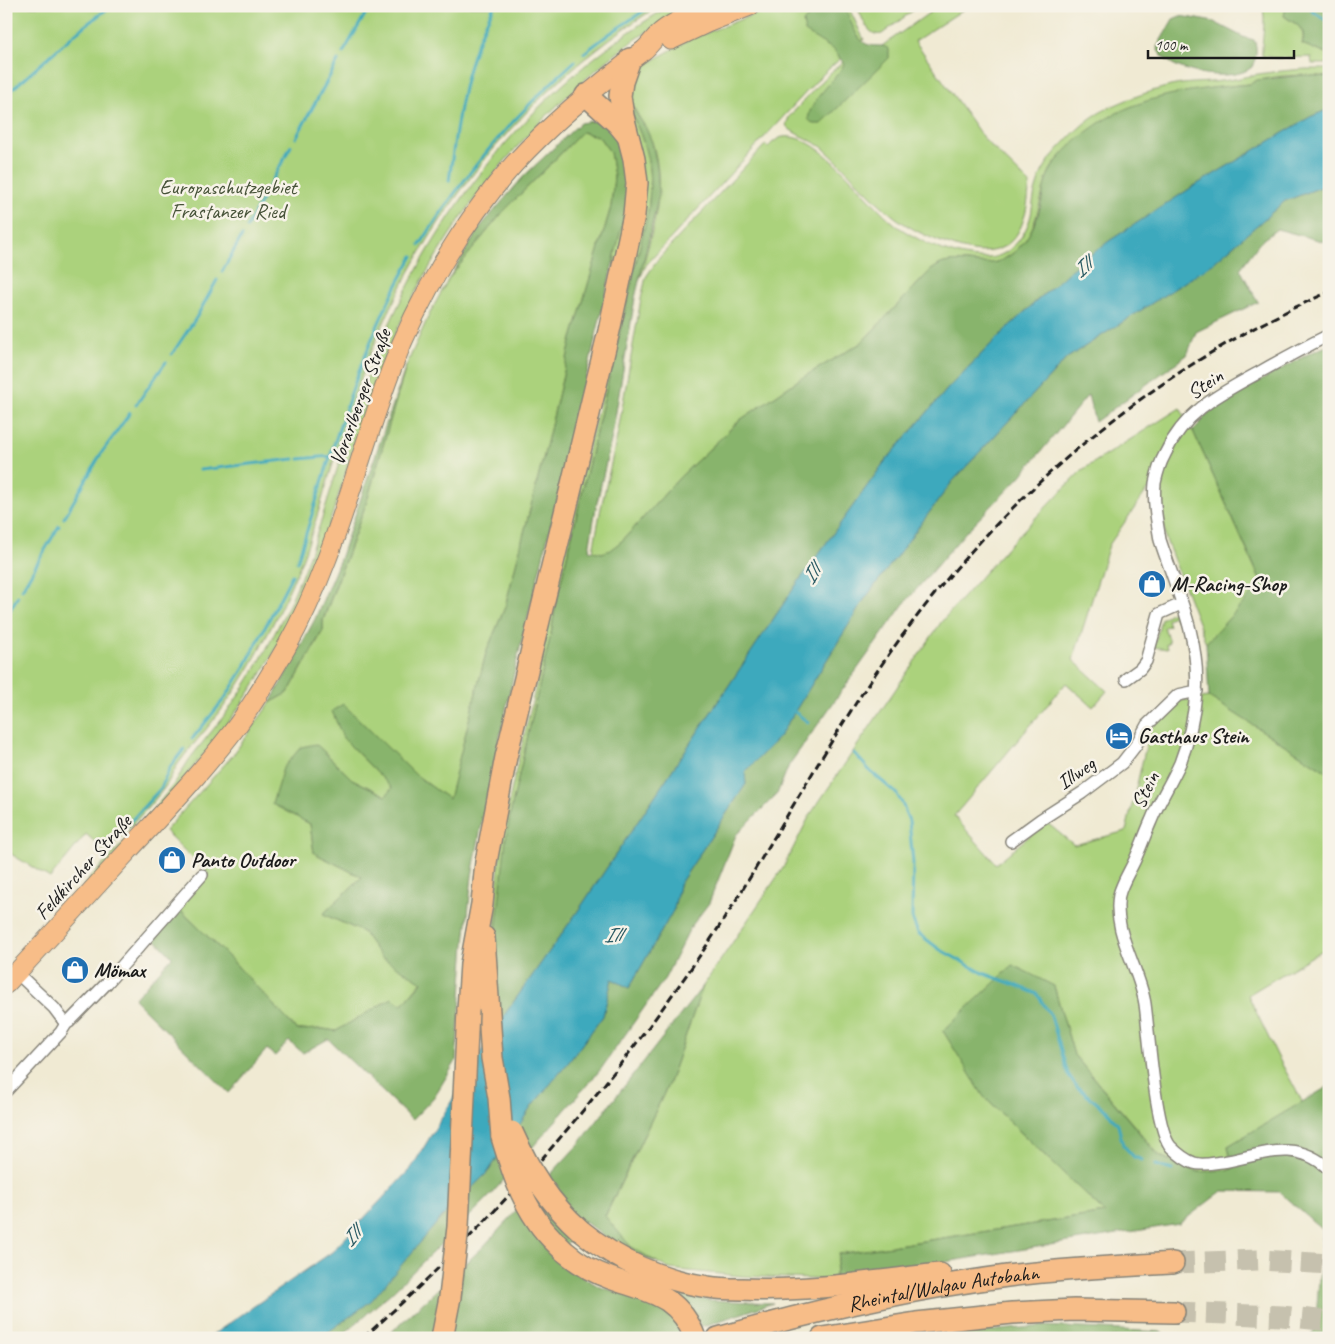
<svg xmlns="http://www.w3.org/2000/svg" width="1335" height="1344" viewBox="0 0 1335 1344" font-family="Caveat,sans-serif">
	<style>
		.green { fill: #abd27c; stroke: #64774c }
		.forest { fill: #88b46c; stroke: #526844 }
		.water { fill: #3da9bd; stroke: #2c626c }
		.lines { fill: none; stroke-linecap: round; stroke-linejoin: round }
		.stream { stroke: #3da9bd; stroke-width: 3 }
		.highway-tunnel { stroke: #c6c1ae; stroke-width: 21; stroke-dasharray: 21 11; stroke-linecap: butt }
		.street-casing { stroke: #868378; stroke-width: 14 }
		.primary-casing { stroke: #868378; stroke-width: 21 }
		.highway-casing { stroke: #868378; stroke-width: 24 }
		.street { stroke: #fff; stroke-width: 11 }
		.primary { stroke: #f7bd88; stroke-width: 19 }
		.highway { stroke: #f7bd88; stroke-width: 21 }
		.rail { stroke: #1c1c1c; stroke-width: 3; stroke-dasharray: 8 4; stroke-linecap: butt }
		.highway-bridge-casing { stroke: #868378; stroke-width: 24; stroke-linecap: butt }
		.highway-bridge { stroke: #f7bd88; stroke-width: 21 }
		.labels { text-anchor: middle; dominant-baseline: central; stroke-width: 5; stroke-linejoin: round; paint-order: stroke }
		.park-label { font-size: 21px; fill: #475339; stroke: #f7f3e8 }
		.street-label { font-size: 21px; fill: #1c1c1c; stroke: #f7f3e8 }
		.poi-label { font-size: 21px; font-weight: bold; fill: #1c1c1c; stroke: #f7f3e8; text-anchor: start }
		.water-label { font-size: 22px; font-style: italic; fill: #2b5b64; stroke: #f7f3e8 }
	</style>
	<rect width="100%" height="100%" fill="#f7f3e8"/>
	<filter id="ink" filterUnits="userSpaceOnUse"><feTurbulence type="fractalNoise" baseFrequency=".02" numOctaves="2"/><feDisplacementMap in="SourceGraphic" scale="10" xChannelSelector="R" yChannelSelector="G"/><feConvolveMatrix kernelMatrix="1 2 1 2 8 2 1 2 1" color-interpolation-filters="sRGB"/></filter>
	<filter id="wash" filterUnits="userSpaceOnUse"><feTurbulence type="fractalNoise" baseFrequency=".0096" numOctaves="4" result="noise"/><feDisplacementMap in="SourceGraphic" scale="20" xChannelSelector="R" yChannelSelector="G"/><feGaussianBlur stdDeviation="1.12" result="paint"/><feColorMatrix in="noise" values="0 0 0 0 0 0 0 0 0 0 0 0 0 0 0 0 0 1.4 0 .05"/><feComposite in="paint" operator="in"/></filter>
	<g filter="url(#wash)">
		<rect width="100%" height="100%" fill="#f0ead3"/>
		<path class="green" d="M6 6H659C519 91 413 231 359 384 345 423 333 463 321 503 313 529 305 556 293 581 275 621 255 662 229 699 214 722 194 742 178 764 172 773 169 783 162 791 145 812 125 832 106 852L86 834 50 878 6 851Z
			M670 6H692C676 15 660 23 645 33 616 52 589 75 564 99 476 181 411 281 371 394 343 475 323 559 283 636 234 730 158 807 88 886H83C112 854 144 823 170 789 178 780 183 768 191 757 205 739 221 721 234 702 256 671 273 637 290 603 321 535 337 462 362 392 417 235 524 91 670 6Z
			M775 6H848L864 40 852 48 821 76 646 265 638 283C651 235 668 192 652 142 647 130 640 119 634 108L632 107 630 110C648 148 653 170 648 212L556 602 551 634 511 810 496 931H494C497 889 499 847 508 806 522 738 543 670 551 601L608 368 625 102 637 70 688 40Z
			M857 6H919L882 34C868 38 862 17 857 6Z
			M939 6H969L915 41 984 139 1030 184C1028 195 1028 207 1024 218 1013 256 982 257 950 245 932 239 912 230 896 218 869 197 847 169 822 147 812 140 790 133 786 125L789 117 807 97 832 71 854 53 879 48Z
			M1262 6H1305L1295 8 1289 7 1284 16C1295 24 1307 28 1302 44L1329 55V64H1312L1311 57 1277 58 1262 56C1261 42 1267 18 1262 6Z
			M1306 69H1329V77C1306 74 1270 74 1250 84 1183 91 1122 97 1072 146 1063 154 1052 164 1048 175 1038 202 1038 234 1013 253 989 273 970 257 944 263 939 264 935 268 931 270L861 343 800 379 740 420 681 476 623 540 610 551 602 553 593 551 601 508 617 437 641 299 646 277 659 258 765 145 768 147C772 143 777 138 783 137 822 132 869 206 900 228 924 244 959 260 989 258 1011 256 1026 235 1031 215 1033 204 1034 192 1038 182 1043 166 1054 153 1066 141 1073 133 1082 125 1091 118 1111 104 1158 87 1182 84 1197 82 1213 83 1228 80 1240 79 1253 74 1265 73 1278 71 1292 70 1306 69Z
			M582 132 599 137 610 152 614 177 611 207 571 342 544 455 505 607 486 653 449 800 419 777 343 738 392 788 386 796 352 779 316 744 272 803 310 824 314 853 362 877 323 914 363 932 381 957 422 981 402 1005 392 998 336 1031 323 1029 297 1030 227 955 179 909 208 874 165 831 233 755 270 703 288 693 323 631V621L367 501 406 366 430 313 449 278 502 213Z
			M1180 408 1193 431 1262 584 1206 643 1165 537 1161 488 1147 490 1109 545 1073 660 1107 691 1093 707 1066 683 954 816 996 864 1046 822 1074 845 1126 831 1150 729 1177 701 1209 697 1329 773V957L1321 951 1248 995 1278 1057 1303 1103 1228 1146 1233 1169 1199 1172 1160 1156 1074 1055 1054 986 984 1097 1105 1213 839 1254 834 1280 740 1276 669 1269 631 1247 605 1217 669 1083 703 986 783 868 810 815 942 621 1010 544 1082 470Z
			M1172 612H1176L1179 619 1175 620 1174 616 1167 619 1169 626 1164 627 1169 642 1166 644 1167 649 1154 647 1161 619Z"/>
		<path class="forest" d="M823 6 845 8C851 19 855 41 869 45 876 47 883 44 889 49V58L821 124H813L808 119 810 111 818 97 841 70 844 64 834 50 805 32 803 22 816 8Z
			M1305 6 1329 7V55L1302 44C1308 28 1295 24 1284 16L1286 7 1295 8Z
			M1180 16 1214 22 1243 37 1254 40C1258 48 1256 59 1252 67 1233 84 1163 73 1157 47L1173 19Z
			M1305 75 1329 77V109L1310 117 1194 186 1109 241 1046 292 1005 330 950 386 883 464 794 588 580 908 498 1024 495 953 496 931 506 838 511 810 551 634 556 603 648 212C653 170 648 148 630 110L632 107 646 128 652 142 657 165 659 195 635 298 612 436 596 507 589 550 602 553 610 550 623 540 681 476 740 420 800 379 861 343 931 270C935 268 939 264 944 263 970 257 989 273 1013 253 1026 243 1036 224 1040 208 1043 197 1043 186 1048 175 1054 162 1066 150 1077 140 1126 96 1186 90 1250 84L1257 80Z
			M593 121 605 123 621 142 629 182 626 208 558 497 516 664 487 795 472 876 465 943 456 1061 434 1097 412 1120 328 1039 303 1053 289 1041 275 1056 267 1049 229 1093 134 999 172 957 153 937 179 909 227 955 297 1030 323 1029 336 1031 392 998 402 1005 422 982 381 957 363 932 323 914 362 877 314 853 310 824 272 804 283 768 301 747 316 744 352 779 386 796 392 788 343 738 332 711 343 704 418 777 449 799 486 653 505 607 544 455 571 342 611 207 614 177 610 152 599 137 582 132 502 213 449 278 481 226 524 176 580 123Z
			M1329 184V243L1277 229 1261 241 1240 269 1258 302 1196 332 1187 355 1095 422 1088 395 1019 478 964 534 903 605 789 765 777 794 736 835 709 903 690 928 665 978 601 1069 488 1198 392 1292 339 1338H320L329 1330 488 1172 532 1106 568 1063 603 1016 612 979 629 988 674 909 679 885 746 784 744 772 779 737 864 600 952 482 1067 358 1211 265 1285 201Z
			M1329 345V773L1209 697 1206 643 1262 583 1193 431 1208 413 1234 396 1308 354Z
			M406 366 367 501 323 620V630L288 693 270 703 315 619 340 559Z
			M1013 965 1054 986 1074 1055 1159 1156 1199 1172 1233 1169 1228 1146 1329 1086V1338H1309L1315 1329 1323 1230 1279 1192 1222 1191 1179 1224 834 1280 839 1254 1105 1213 984 1097 943 1031Z
			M703 986 669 1083 605 1216 631 1247 657 1262 627 1254 585 1222 555 1257 565 1267 600 1287 650 1301 673 1315 684 1333 670 1338H385L482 1248 579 1144Z
			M679 1292 710 1300 773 1303 701 1327Z
			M1044 1326 1160 1332 1172 1338H929L933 1336Z"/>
		<path class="water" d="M1329 109V184L1285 201 1211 265 1067 358 952 482 864 600 779 737 745 772 746 784 679 885 674 909 629 988 612 979 603 1016 568 1063 532 1106 488 1172 441 1218 371 1301 320 1338H208L332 1252 412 1167 498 1024 580 908 794 588 883 464 950 386 1005 330 1073 268 1109 241 1194 186 1310 117Z"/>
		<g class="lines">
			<path class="stream" d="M1312 6V11L1329 22
				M343 53 370 6
				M584 53 609 34 651 6
				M6 95 78 31 111 6
				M296 138 338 61
				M449 181C455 138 460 93 474 52 479 36 487 21 494 6
				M247 227 291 146
				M420 245C464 174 512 117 575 61
				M222 272 242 236
				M172 354 196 318 217 280
				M136 405 166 362
				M299 459 332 456
				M200 470 294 459
				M64 518 102 452 130 413
				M297 562C330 461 358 348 413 256
				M22 589 59 526
				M6 617 18 596
				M792 710 808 722
				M192 739 225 698 244 668 292 575
				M854 753 871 772 896 793 902 803 909 821 913 863 912 918 918 933 939 949 983 973 1018 986 1037 994 1051 1016 1068 1074 1077 1087 1108 1112 1118 1125 1123 1145 1134 1157 1142 1160
				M109 845 161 788 170 767 184 749
				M1156 1165 1172 1170"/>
		</g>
	</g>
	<g filter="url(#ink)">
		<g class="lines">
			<path class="highway-tunnel" d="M1173 1263 1261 1260 1329 1264
				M1174 1312 1282 1316 1329 1321"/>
			<defs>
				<path id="street" d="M1329 335C1305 347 1281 360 1258 373 1218 395 1185 411 1165 454 1160 463 1157 473 1155 483 1153 502 1157 521 1160 540 1176 589 1201 640 1196 693 1194 717 1189 740 1180 763 1171 783 1159 801 1151 821 1146 832 1142 844 1137 855 1132 868 1122 882 1119 895 1112 932 1140 969 1145 1004 1149 1032 1155 1130 1171 1147 1177 1153 1185 1160 1194 1163 1202 1166 1213 1163 1222 1162 1261 1156 1294 1137 1329 1169
					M1126 679 1140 669 1146 661 1159 614 1181 604
					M1011 841 1040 820 1082 793 1122 763 1136 745 1147 725 1178 695 1197 691
					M17 973 54 1008 66 1024
					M6 1091 61 1032 66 1024 69 1022 107 983 202 875"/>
				<path id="primary" d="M671 40 707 23 750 6
					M6 984C47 940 87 896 127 852 165 811 203 771 237 726 255 701 271 674 286 648 335 561 356 463 391 370 418 299 463 221 514 164 553 121 597 85 644 50 650 45 654 38 661 32 672 23 696 12 710 6"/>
				<g id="highway">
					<path d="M586 95 618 124 627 135"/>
					<path d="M484 937 492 1058 499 1098 502 1137"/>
					<path d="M468 1010 471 964 482 904 486 862 506 757 609 331 634 215 637 183 634 159 623 116 620 96 622 82 630 59"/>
					<path d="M581 1231C618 1261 661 1280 708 1287 719 1289 731 1289 742 1289 808 1292 875 1281 940 1274"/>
					<path d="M564 1251C578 1263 593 1272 610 1278 649 1292 679 1294 695 1338"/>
					<path id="s1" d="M718 1338C813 1311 909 1289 1007 1276 1062 1269 1118 1266 1173 1263"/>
					<path d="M822 1338 916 1323 1012 1313 1074 1310 1174 1312"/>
				</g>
			</defs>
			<use href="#street" class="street-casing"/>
			<use href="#primary" class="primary-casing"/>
			<use href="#highway" class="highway-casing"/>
			<use href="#street" class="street"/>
			<use href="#primary" class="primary"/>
			<use href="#highway" class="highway"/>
			<path class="rail" d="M363 1338C488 1228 599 1101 694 964 763 865 817 756 887 657 997 500 1152 368 1329 292"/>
			<defs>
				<path id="highway-bridge" d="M512 1132C529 1170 549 1203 581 1231
					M502 1137C511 1167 520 1197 538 1222 545 1233 555 1242 564 1251
					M442 1338 450 1297 458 1227 468 1010"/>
			</defs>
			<use href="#highway-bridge" class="highway-bridge-casing"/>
			<use href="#highway-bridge" class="highway-bridge"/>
		</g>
	</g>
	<defs>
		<symbol id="shop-disc" viewBox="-11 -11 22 22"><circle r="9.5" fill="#1f6fb2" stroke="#f7f3e8"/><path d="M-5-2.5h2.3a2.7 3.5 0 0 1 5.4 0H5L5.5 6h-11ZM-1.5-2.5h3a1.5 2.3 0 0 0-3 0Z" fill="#fff"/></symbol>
		<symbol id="hotel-disc" viewBox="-11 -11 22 22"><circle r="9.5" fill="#1f6fb2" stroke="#f7f3e8"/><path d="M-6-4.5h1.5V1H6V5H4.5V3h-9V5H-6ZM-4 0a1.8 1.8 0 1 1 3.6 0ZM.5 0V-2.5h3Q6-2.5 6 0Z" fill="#fff"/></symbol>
	</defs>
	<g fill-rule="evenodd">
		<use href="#shop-disc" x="1136" y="568" width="32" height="32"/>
		<use href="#hotel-disc" x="1103" y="720" width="32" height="32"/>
		<use href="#shop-disc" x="156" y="844" width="32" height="32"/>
		<use href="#shop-disc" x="59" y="954" width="32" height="32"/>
	</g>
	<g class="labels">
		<g class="park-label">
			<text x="228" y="187">Europaschutzgebiet<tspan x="228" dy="24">Frastanzer Ried</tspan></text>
		</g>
		<g class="street-label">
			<text transform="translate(1205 384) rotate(-34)">Stein</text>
			<text transform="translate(360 397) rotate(-70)">Vorarlberger Straße</text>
			<text transform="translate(1076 773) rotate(-35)">Illweg</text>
			<text transform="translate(1145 790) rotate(-64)">Stein</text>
			<text transform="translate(83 867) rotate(-48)">Feldkircher Straße</text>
			<text stroke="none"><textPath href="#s1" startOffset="231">Rheintal/Walgau Autobahn</textPath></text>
		</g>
		<g class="poi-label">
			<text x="1171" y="584">M-Racing-Shop</text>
			<text x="1138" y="736">Gasthaus Stein</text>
			<text x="191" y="860">Panto Outdoor</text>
			<text x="94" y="970">Mömax</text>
		</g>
		<g class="water-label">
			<text transform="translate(1082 268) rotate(-40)">Ill</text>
			<text transform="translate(811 575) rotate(-56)">Ill</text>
			<text x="612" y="935">Ill</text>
			<text transform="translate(351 1237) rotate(-47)">Ill</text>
		</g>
	</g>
	<rect width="1335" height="1344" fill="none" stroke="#f7f3e8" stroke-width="25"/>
	<path d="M1148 50v8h146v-8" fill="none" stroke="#1c1c1c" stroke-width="2.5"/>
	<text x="1155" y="50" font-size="15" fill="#1c1c1c" stroke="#f7f3e8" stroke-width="4" paint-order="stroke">100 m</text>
</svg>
